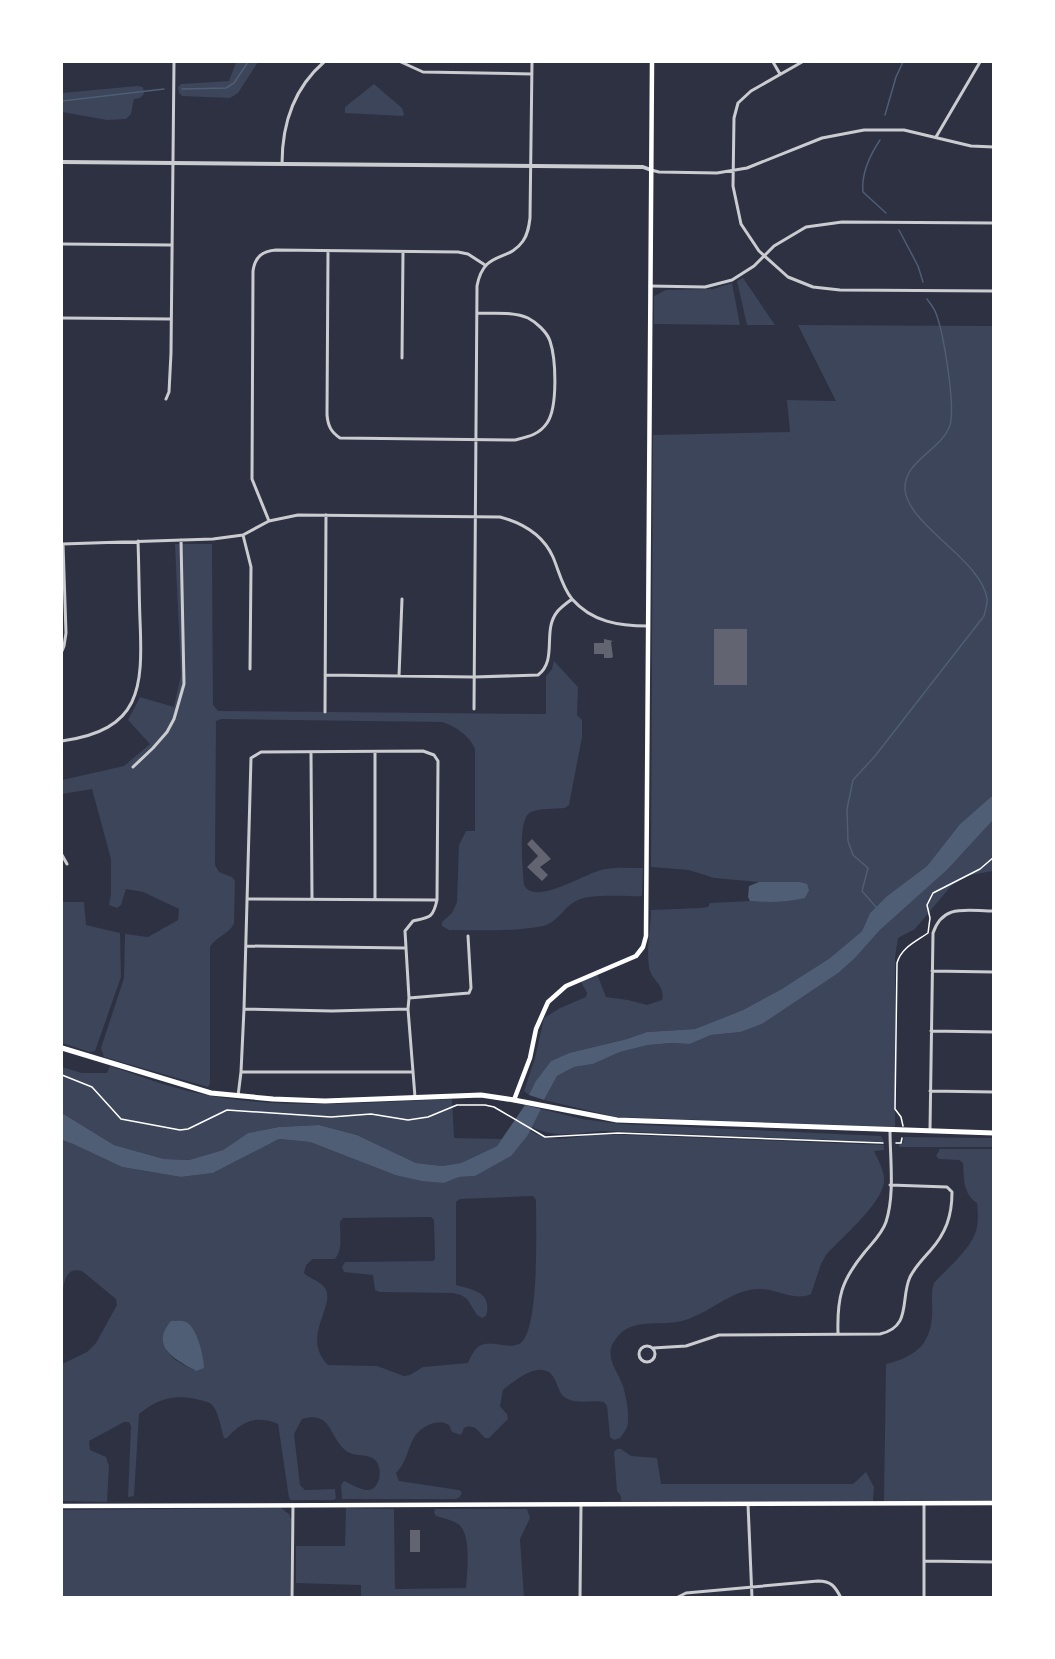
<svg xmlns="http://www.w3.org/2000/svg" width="1055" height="1659" viewBox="0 0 1055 1659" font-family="Bitter,serif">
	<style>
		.green { fill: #3c4559; fill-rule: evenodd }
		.water { fill: #4f5d75 }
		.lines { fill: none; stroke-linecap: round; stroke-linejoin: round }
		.stream { stroke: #4f5d75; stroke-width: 1.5 }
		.building { fill: #626471 }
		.path { stroke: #fff; stroke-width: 1.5 }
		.minor { stroke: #caccd0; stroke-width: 3 }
		.tertiary { stroke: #caccd0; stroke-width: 4 }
		.secondary { stroke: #fff; stroke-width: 4.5 }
		.primary { stroke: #fff; stroke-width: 5 }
	</style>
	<rect width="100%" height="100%" fill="#2d3142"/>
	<path class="green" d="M236 62H258L238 93 230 98 182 96 179 93 178 87 181 84 229 81Z
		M374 84 402 108 404 114 403 116 345 113V107Z
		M137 86 143 87 144 94 140 98 134 99 131 114 126 119 107 120 62 112V93Z
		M743 278 775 325H747L737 281Z
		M732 283 740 325 654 324V296L666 290 713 289Z
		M798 325 993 326V795L960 824 927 866 887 896 870 913 862 931 830 958 782 990 743 1010 695 1029 647 1032 627 1039 569 1053 551 1061 535 1082 529 1095 524 1091 535 1058 544 1018 560 1008 586 997 587 993 581 982 597 974 606 997 628 1000 647 1005 662 1000C666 985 651 981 649 967 646 948 651 928 651 910L701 908 708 907 710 903 750 901 767 902 800 882H759L714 878 689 870 651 867 653 435 790 432 787 400 836 401Z
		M175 544H212L213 705 218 711 546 714V676L552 669 554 661 578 687 577 715 582 720V737L569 805 565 808C555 809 541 808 531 812 517 818 523 870 524 885 535 907 586 872 605 869 617 867 630 868 643 868L642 896C626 897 590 893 576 901 564 907 557 923 543 926 513 932 480 930 449 930L442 926V922L452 913 457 902 459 845 466 831H475V749C470 736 455 726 442 722L221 719 216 721 215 865 219 872 232 877 235 881 234 923C230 934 216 936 210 947V1084L208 1087 104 1057 101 1048 124 978 125 934 148 937 178 920 179 909 143 892 126 889 121 905 117 908 109 905 111 894V859L92 789 62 794V780L124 766 150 744 128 720 140 697 174 707 181 675Z
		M993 820V871L965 876 951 886 915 929 898 938 895 957V1127L616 1117 544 1100 557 1076 574 1067 593 1064 620 1052 648 1045 671 1043 690 1044 711 1035 741 1032 762 1024 855 958 880 930 947 870Z
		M62 902H84L86 925 120 933 121 977 95 1051 90 1052 62 1043Z
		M110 1066C138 1075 167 1087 197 1093 280 1111 367 1102 452 1099L454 1138 502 1139 497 1146 461 1163 442 1166 416 1163 357 1135 319 1125 279 1127 248 1133 223 1150 189 1160 164 1159 114 1145 62 1113V1067L82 1073H107Z
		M541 1109 582 1119 621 1124 881 1136 884 1142 606 1131C578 1132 559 1140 532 1127Z
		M530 1131C556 1145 573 1136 601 1134L884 1145V1150L874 1151C878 1160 885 1171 884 1182 882 1204 841 1238 826 1255L821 1264 811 1294C794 1302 775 1288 757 1289 729 1291 709 1314 682 1321 659 1327 631 1316 615 1340 603 1356 618 1371 623 1386 626 1396 629 1412 628 1422 628 1428 623 1434 620 1438L614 1440 610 1437 607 1406 604 1402C591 1399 574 1406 563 1396 558 1391 557 1381 552 1375 539 1360 514 1381 503 1390L500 1406 507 1414 508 1419 489 1438H485C479 1432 474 1423 464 1428L461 1435 452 1432 449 1425C443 1421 438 1422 431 1424 405 1434 413 1456 396 1473L399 1481 459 1490 462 1492 460 1497 456 1499H342L341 1485 344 1481C351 1484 359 1489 366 1490 380 1491 383 1470 376 1461 369 1453 358 1457 350 1453 329 1443 334 1409 302 1419L294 1434 300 1485 305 1490 335 1489 336 1498 334 1500H291L289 1498 278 1424C256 1415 242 1421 227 1438H224C221 1429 219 1414 213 1406 209 1401 202 1401 196 1399 174 1394 157 1399 139 1414L134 1496 128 1497 131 1426 129 1422H124L89 1441 90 1450 106 1457 109 1466 107 1502 62 1501V1364L87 1352 96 1343 117 1305 116 1299 82 1271C64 1266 64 1285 62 1297V1140L73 1144 122 1167 181 1177 213 1173 279 1139 310 1142 395 1175 444 1183 459 1177 475 1176 528 1135ZM533 1196 536 1200C536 1223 540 1335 519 1344 507 1350 489 1338 478 1347 474 1350 470 1358 468 1363L423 1367 410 1375 404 1376 377 1366 328 1365C301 1337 334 1309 326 1290 323 1282 310 1279 304 1273L306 1265 313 1259H335C343 1249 340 1234 340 1222L343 1218 431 1217 434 1220 435 1259 433 1261 345 1262 342 1267 344 1272 373 1275 375 1290 379 1292 453 1293 461 1295 467 1299 477 1315 482 1318 486 1316C493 1292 473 1290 456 1285V1202L460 1199ZM163 1335 196 1371C177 1361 165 1358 163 1335Z
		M904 1137 993 1138V1147H899V1144L903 1143Z
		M940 1149H993V1501H884L886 1364C913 1357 930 1347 932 1316 933 1305 930 1294 934 1283 947 1269 966 1253 974 1236 979 1226 978 1214 977 1203 963 1194 964 1179 963 1163L959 1160 939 1159 936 1156Z
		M617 1449H621L631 1456 657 1458 661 1484H853L866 1472 874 1487 873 1501H621V1496L617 1491 614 1452Z
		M281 1508 289 1514 291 1519 290 1597H62V1510Z
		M346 1508 394 1509 395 1589 466 1588C467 1573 472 1533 458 1524 452 1520 443 1518 436 1516L434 1512 435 1509H527L530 1518 520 1539 524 1597H361V1585L296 1583V1546H345Z"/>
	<path class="water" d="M993 795V820L947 870 880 930 855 958 838 973 762 1024 741 1032 711 1035 690 1044 671 1043 648 1045 620 1052 593 1064 574 1067 557 1076 544 1100 529 1095 535 1082 551 1061 569 1053 627 1039 647 1032 695 1029 743 1010 782 989 830 958 862 931 870 913 887 896 927 866 960 824Z
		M759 882H800L807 884 809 890 805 898C787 902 769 903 750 901L748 897 749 886Z
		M525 1105 541 1109 528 1135 511 1156 475 1176 459 1177 444 1183 422 1181 395 1175 310 1142 279 1139 213 1173 181 1177 122 1167 73 1144 62 1140V1113L114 1145 164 1159 189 1160 223 1150 248 1133 279 1127 319 1125 357 1135 416 1163 442 1166 461 1163 497 1146Z
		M171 1321C176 1321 182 1320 186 1322 197 1327 204 1357 204 1368L196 1371C176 1360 149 1347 171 1321Z"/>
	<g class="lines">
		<path class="stream" d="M182 89 226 88 234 83 248 62
			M62 101 164 89
			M885 115 896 77 903 62
			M880 140C870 155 861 173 863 192L886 213
			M899 230 918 266 923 282
			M876 907 862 891 868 868 853 855 848 841 847 809 853 780 875 756 984 616C985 611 988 603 987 598 980 559 909 526 905 490 903 462 939 451 949 428 957 411 943 329 935 311 933 307 930 303 927 299"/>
	</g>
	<path class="building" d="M714 629H747V685H714Z
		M604 639 613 641 611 642 613 657 611 658H604V654H594V643H604Z
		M532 839 551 859 540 867 548 875 542 881 527 867 538 856 527 844Z
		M410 1530H420V1552H410Z"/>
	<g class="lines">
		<path class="path" d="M62 1075 92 1087 121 1119 180 1130 188 1129 227 1110 331 1117 371 1114 408 1120 428 1117 457 1105H485L494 1107 545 1137 618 1133 883 1143
			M903 1126 901 1117 895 1109 897 963C901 948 915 942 928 933L930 918 927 905 933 893 980 869 994 857
			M896 1143H901L902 1138"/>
		<path class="minor" d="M401 62 423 72 532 74
			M773 62 780 74
			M802 62 751 91 738 103 734 118 733 186 741 224 759 251 788 277 813 287 840 290 994 291
			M936 137 980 62
			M282 164C282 124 294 88 324 62
			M651 170 659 172 717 173 747 168 822 138 864 130H904L971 146 994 147
			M62 244 171 245
			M328 252 327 415C328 426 331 432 340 438L515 440C527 437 539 435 547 423 558 407 556 359 550 341 547 332 536 322 528 318 512 311 493 314 477 313
			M650 286 705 287 732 280 754 266 774 246 806 227 842 222 994 223
			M62 318 171 319
			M402 358 403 252
			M166 399 169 392 171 353 174 62
			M269 521 252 479 253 271C255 257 262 251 276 250L458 252 468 254 485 265
			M243 535 251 567 250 669
			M62 544 213 539 243 535 269 521 298 515 500 517C523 523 543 535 553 557 559 571 562 587 572 599 592 622 619 626 648 626
			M62 651 64 646 66 633 63 544
			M325 675 474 677 538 675C558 660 542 631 557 612 561 607 567 603 572 599
			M399 676 402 599
			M474 709 477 286C484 249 508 263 523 241 528 234 529 226 530 218L532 62
			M325 712 326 515
			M62 741C141 730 143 689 140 620 139 594 139 568 138 541
			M311 753 312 898
			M133 767 153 748 167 732 174 719 184 684 181 540
			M62 855 67 864
			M248 899 437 900
			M375 899V752
			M246 946 405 948
			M932 971 994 972
			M409 998 469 993 471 988 468 936
			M244 1009 332 1011 407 1009
			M931 1031 994 1032
			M241 1072H412
			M930 1091 994 1092
			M238 1096 241 1072 244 1009 251 758 261 752 423 751 434 755 438 761 437 900C433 918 430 917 413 921L405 931 409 998 408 1009 415 1097
			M930 1130 933 933C943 903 967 911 994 911
			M838 1333C837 1298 841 1281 864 1253 872 1243 882 1234 886 1222 895 1194 890 1159 890 1130
			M639 1354a8 8 0 1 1 16 0a8 8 0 1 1-16 0Z
			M653 1348 686 1346 719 1335 880 1334C912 1327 900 1299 910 1277 915 1267 922 1260 930 1251 946 1233 952 1216 952 1192L947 1187 890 1185
			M748 1504 752 1598
			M924 1561 994 1562
			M292 1598 293 1505
			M580 1598 581 1505
			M676 1598 686 1593 818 1581C831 1581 835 1586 841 1598
			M924 1598V1503"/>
		<path class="tertiary" d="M62 162 643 167 651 170"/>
		<path class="secondary" d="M514 1100 530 1058 536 1029 548 1002 566 986 636 956 643 947 646 936 652 62
			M62 1506 994 1503"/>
		<path class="primary" d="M62 1048 211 1093 273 1099 325 1101 481 1095 514 1100 617 1120 994 1133"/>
	</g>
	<rect width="1055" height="1659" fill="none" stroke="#ffffff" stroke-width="126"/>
</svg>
